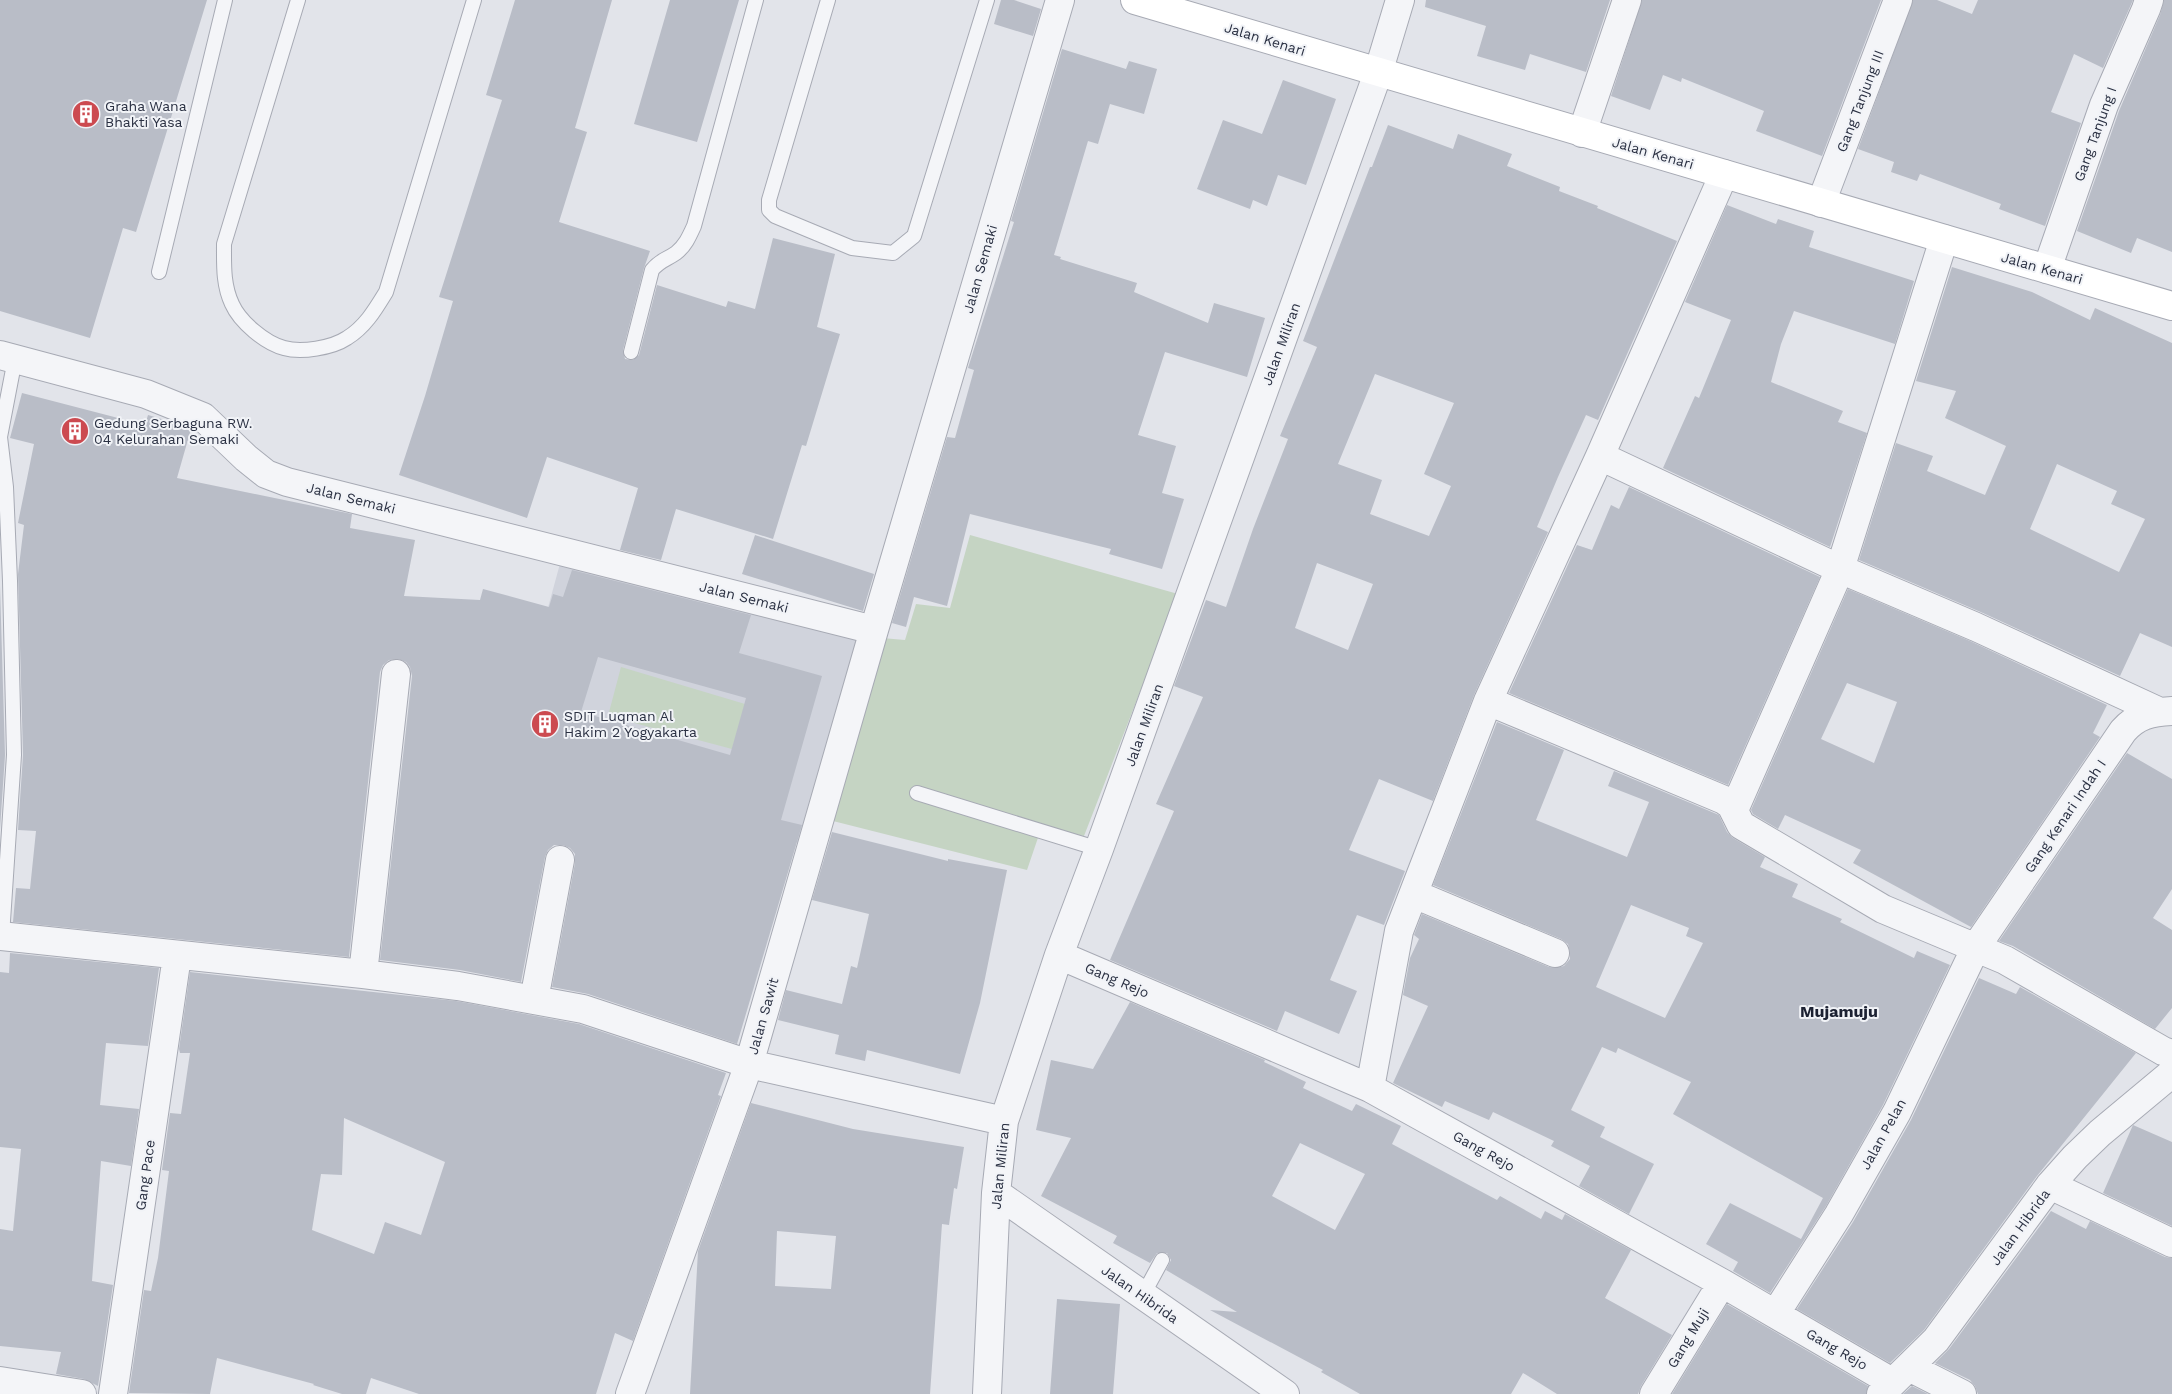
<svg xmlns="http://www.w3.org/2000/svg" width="2172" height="1394" viewBox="0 0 2172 1394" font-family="'Work Sans',sans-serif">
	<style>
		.built { fill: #d0d3dc }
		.green { fill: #c5d4c3 }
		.building { fill: #b9bdc7; fill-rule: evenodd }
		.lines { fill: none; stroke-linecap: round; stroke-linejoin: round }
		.lane-casing { stroke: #a7aab4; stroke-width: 16 }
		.street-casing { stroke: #a7aab4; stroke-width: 30 }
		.secondary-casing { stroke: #a7aab4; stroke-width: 30 }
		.lane { stroke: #f4f5f8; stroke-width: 14 }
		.street { stroke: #f4f5f8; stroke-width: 28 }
		.secondary { stroke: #fff; stroke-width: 28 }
		.labels { text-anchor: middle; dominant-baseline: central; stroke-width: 4; stroke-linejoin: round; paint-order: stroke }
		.street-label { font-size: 14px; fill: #2a3042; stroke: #f1f3f7 }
		.poi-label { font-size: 14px; fill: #2a3042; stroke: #f1f3f7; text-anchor: start }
		.quarter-label { font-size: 16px; font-weight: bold; fill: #1c2132; stroke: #f1f3f7 }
	</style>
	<rect width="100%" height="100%" fill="#e2e4ea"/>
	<path class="built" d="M561 560 860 640 804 844 579 783 499 787Z"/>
	<path class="green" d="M970 535 1178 594 1084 836 1042 826 1027 870 833 821 882 638 905 640 916 604 950 608Z
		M621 667 745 704 732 749 608 716Z"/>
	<path class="building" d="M0 0H207L136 232 123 228 90 338 0 311Z
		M515 0H612L575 128 587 132 559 222 650 251 644 268 623 350 625 359 633 360 639 355 657 285 726 307 728 301 755 309 773 238 835 254 817 327 840 334 806 446 802 445 773 539 676 509 661 560 620 550 638 488 547 457 527 518 399 475 425 396 453 301 439 297 502 100 486 95Z
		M670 0H739L697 142 634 124Z
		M1001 0H1014L1041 9 1033 36 994 24Z
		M1426 0H1610L1586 72 1530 54 1525 70 1477 56 1486 26 1425 7Z
		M1642 0H1881L1822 156 1756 131 1764 111 1682 78 1681 82 1663 75 1650 110 1611 96Z
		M1913 0H1937L1972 14 1978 0H2133L2103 68 2074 54 2051 112 2081 123 2045 226 1999 209 2001 204 1920 174 1917 181 1891 172 1894 162 1858 149Z
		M2164 0H2172V252L2137 238 2131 253 2077 231 2119 111 2160 15Z
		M1062 49 1126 69 1129 61 1157 69 1144 114 1110 104 1098 144 1088 141 1054 255 1061 257 1060 259 1137 283 1134 292 1208 323 1214 303 1265 318 1247 377 1165 352 1138 435 1176 446 1162 493 1184 499 1162 569 1109 554 1111 549 970 514 947 606 914 597 906 627 892 623 947 437 955 438 974 370 968 368 1014 222 1011 221Z
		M1283 80 1336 99 1306 185 1278 175 1267 206 1253 200 1250 209 1197 189 1223 120 1262 134Z
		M1388 125 1453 149 1458 134 1512 154 1507 166 1560 187 1559 191 1598 206 1597 208 1677 241 1598 420 1586 415 1558 477 1537 527 1548 532 1474 695 1433 801 1379 779 1349 850 1405 871 1384 925 1357 915 1330 980 1357 991 1339 1034 1285 1011 1277 1031 1110 960 1174 811 1156 804 1203 697 1174 686 1206 600 1226 607 1253 529 1288 439 1280 436 1317 347 1303 341 1370 167H1372ZM1375 374 1454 403 1424 474 1451 486 1429 536 1370 514 1382 480 1338 464ZM1317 563 1373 584 1348 650 1295 628Z
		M1727 205 1776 224 1778 219 1814 231 1809 247 1914 281 1895 344 1794 311 1781 344 1771 382 1843 411 1838 422 1867 433 1830 547 1663 468 1695 396 1699 398 1731 320 1685 302Z
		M1952 267 2032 292 2090 320 2095 308 2172 343V647L2140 633 2120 676 1983 613 1859 560 1896 443 1933 456 1927 471 1985 495 2006 446 1945 418 1956 391 1916 381ZM2057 464 2117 491 2111 504 2145 519 2119 572 2030 529Z
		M22 393 145 425 148 415 175 423 191 429 177 478 352 514 350 528 415 540 404 596 480 600 483 589 549 607 553 594 563 597 572 570 751 615 739 653 822 676 781 820 802 825 737 1044 588 994 552 987 575 863V854L570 848 563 845H554L548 850 545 857 521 982 460 970 380 960 412 676 410 667 406 662 398 659 389 660 383 665 380 672 349 957 13 922 16 888 30 889 36 831 18 830 23 755 18 574 24 525 18 523 34 444 10 438ZM598 657 746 698 730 755 581 712Z
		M1629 487 1820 577 1728 785 1509 693 1577 545 1592 550 1611 505 1619 509Z
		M755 535 874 574 863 611 742 574Z
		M0 586 5 755 0 829Z
		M1848 589 1970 641 2107 705 2093 733 2100 737 1971 927 1853 863 1861 850 1785 815 1778 829 1753 814 1751 810ZM1847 683 1897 702 1874 763 1821 739Z
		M1497 722 1564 750 1536 820 1627 857 1649 802 1608 786 1614 771 1719 815 1727 832 1733 838 1765 857 1760 867 1798 884 1792 897 1842 919 1840 922 1914 958 1917 951 1950 965 1883 1105 1826 1206 1770 1293 1733 1271 1738 1262 1706 1244 1730 1203 1801 1239 1823 1198 1673 1114 1691 1082 1618 1048 1616 1053 1602 1047 1571 1110 1605 1127 1600 1137 1654 1164 1629 1214 1579 1186 1590 1166 1551 1146 1554 1141 1493 1112 1489 1120 1445 1101 1442 1107 1393 1083 1428 1006 1403 995 1410 958 1419 939 1414 935 1422 914 1549 967 1556 968 1564 966 1570 959V952L1568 944 1561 939 1433 885ZM1631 905 1689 928 1686 936 1703 943 1665 1018 1596 987Z
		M2127 753 2172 779V889L2153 918 2172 930V1008L2155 1029 2013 946 1999 941Z
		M832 832 948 861V859L1007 870 980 1003 960 1074 867 1050 865 1061 835 1054 839 1035 778 1020 786 990 842 1004 851 966 857 968 869 914 812 900Z
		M10 953 159 968 148 1046 106 1043 100 1105 139 1109 131 1166 101 1161 92 1281 113 1285 98 1386 84 1379 56 1374 61 1352 0 1346V1229L13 1231 21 1149 0 1147V972L9 973Z
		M190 972 456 1001 579 1024 726 1073 718 1095 721 1096 633 1341 615 1333 596 1394H419L371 1378 366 1394H342L313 1385 314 1384 217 1358 210 1394 129 1393 144 1290 151 1291 158 1258 169 1171 162 1170 170 1113 181 1114 190 1053H180L179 1049ZM344 1118 445 1162 421 1235 385 1222 374 1254 312 1230 321 1174 342 1175Z
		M1979 978 2016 994 2020 987 2136 1053 2037 1176 1924 1330 1890 1363 1797 1309 1853 1222 1911 1120Z
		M1130 1002 1265 1060 1264 1062 1306 1082 1303 1088 1352 1111 1356 1104 1401 1126 1392 1144 1497 1200 1500 1196 1541 1219 1545 1211 1562 1220 1565 1214 1631 1250 1605 1298 1672 1335 1641 1386 1638 1394H1557L1523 1373 1511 1394H1360L1321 1372 1323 1370 1210 1310 1237 1312 1166 1270 1171 1260 1167 1253H1157L1150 1263 1113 1243 1117 1236 1041 1196 1071 1138 1036 1130 1051 1060 1093 1069ZM1300 1143 1365 1174 1335 1230 1272 1196Z
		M751 1103 853 1129 964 1147 957 1189 954 1188 949 1225 942 1224 930 1394H690L698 1251ZM777 1231 836 1236 831 1289 775 1286Z
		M2133 1125 2172 1142V1226L2103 1193Z
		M2051 1211 2086 1229 2090 1221 2165 1257 2172 1258V1394H1978L1975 1386 1970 1380 1935 1363 1949 1349Z
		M1057 1299 1120 1304 1113 1394H1050Z
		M1727 1304 1868 1386 1866 1394H1672Z
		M1912 1386 1928 1394H1903Z"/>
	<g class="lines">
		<defs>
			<path id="lane" d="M298 0 224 244C224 265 223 285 232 304 240 322 265 343 284 348 301 353 332 348 347 338 365 327 375 310 386 292L474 0
				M828 0 769 200V210L775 216 852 248 893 253 914 236 987 0
				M159 272 225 0
				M631 352 652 270C660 260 666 260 676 253 685 246 689 237 694 226L756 0
				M917 793 1099 849
				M2 936 14 755 10 581 6 487 0 437 15 359
				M1143 1295 1162 1260"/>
			<path id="street" d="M1582 133 1627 0
				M1821 203 1898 0
				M2047 269 2104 105 2146 9 2149 0
				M0 355 146 394 203 417 246 458 266 474 287 482 874 630
				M1600 456 1840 569 1944 239
				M1488 701 1724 800 1731 805 1741 825 1883 909 2005 960 2163 1051 2172 1054
				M1734 810 1840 569 1976 627 2158 711
				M1414 894 1555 953
				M0 936 363 974 458 986 583 1009 749 1064 1004 1121
				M1059 955 1370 1088 1722 1283 1892 1382
				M363 974 396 674
				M534 1000 560 860
				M1370 1088 1399 931 1488 701 1600 456 1724 174
				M2050 1185 2172 1243
				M996 1193 1285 1394
				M1776 1313 1839 1214 1897 1112 1976 947 2123 731C2137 715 2151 712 2172 711
				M1909 1367 1962 1394
				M0 1381 82 1394
				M113 1394 177 956
				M630 1394 749 1064 874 630 1060 0
				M987 1394 996 1193 1004 1121 1059 955 1099 849 1378 73 1400 0
				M1654 1394 1722 1283
				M1881 1394 1936 1340 2050 1185 2075 1157 2100 1133 2172 1073"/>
			<path id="secondary" d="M1135 0 2172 306"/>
		</defs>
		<use href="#lane" class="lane-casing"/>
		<use href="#street" class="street-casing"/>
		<use href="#secondary" class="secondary-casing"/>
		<use href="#lane" class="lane"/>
		<use href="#street" class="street"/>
		<use href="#secondary" class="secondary"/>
	</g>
	<defs>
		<symbol id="building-disc" viewBox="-11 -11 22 22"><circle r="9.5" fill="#cc4a50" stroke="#f1f3f7"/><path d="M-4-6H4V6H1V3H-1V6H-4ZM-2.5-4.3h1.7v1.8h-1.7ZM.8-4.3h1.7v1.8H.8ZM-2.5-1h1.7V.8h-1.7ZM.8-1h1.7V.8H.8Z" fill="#fff"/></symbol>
	</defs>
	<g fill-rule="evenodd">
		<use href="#building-disc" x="70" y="98" width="32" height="32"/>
		<use href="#building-disc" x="59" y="415" width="32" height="32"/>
		<use href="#building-disc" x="529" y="708" width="32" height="32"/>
	</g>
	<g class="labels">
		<g class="street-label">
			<text transform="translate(1265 39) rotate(17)">Jalan Kenari</text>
			<text transform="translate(1860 101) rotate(-69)">Gang Tanjung III</text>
			<text transform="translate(2095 134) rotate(-70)">Gang Tanjung I</text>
			<text transform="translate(1653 153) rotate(16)">Jalan Kenari</text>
			<text transform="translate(2042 268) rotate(16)">Jalan Kenari</text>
			<text transform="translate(980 269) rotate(-74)">Jalan Semaki</text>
			<text transform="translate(1281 344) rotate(-70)">Jalan Miliran</text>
			<text transform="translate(351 498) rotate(14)">Jalan Semaki</text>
			<text transform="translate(744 597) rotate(14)">Jalan Semaki</text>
			<text transform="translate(1144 725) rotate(-70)">Jalan Miliran</text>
			<text transform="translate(2065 816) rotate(-56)">Gang Kenari Indah I</text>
			<text transform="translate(1117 980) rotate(23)">Gang Rejo</text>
			<text transform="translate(763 1016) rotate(-74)">Jalan Sawit</text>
			<text transform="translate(1883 1134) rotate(-61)">Jalan Pelan</text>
			<text transform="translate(1484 1151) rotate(29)">Gang Rejo</text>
			<text transform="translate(1000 1166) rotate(-84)">Jalan Miliran</text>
			<text transform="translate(145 1175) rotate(-82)">Gang Pace</text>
			<text transform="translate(2020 1227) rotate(-54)">Jalan Hibrida</text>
			<text transform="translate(1140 1294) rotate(35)">Jalan Hibrida</text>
			<text transform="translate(1688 1338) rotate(-59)">Gang Muji</text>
			<text transform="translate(1837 1349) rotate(30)">Gang Rejo</text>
		</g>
		<g class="poi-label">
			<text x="105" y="106">Graha Wana<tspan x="105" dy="16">Bhakti Yasa</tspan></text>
			<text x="94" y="423">Gedung Serbaguna RW.<tspan x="94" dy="16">04 Kelurahan Semaki</tspan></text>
			<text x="564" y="716">SDIT Luqman Al<tspan x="564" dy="16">Hakim 2 Yogyakarta</tspan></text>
		</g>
		<g class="quarter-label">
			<text x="1839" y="1011">Mujamuju</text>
		</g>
	</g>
</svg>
